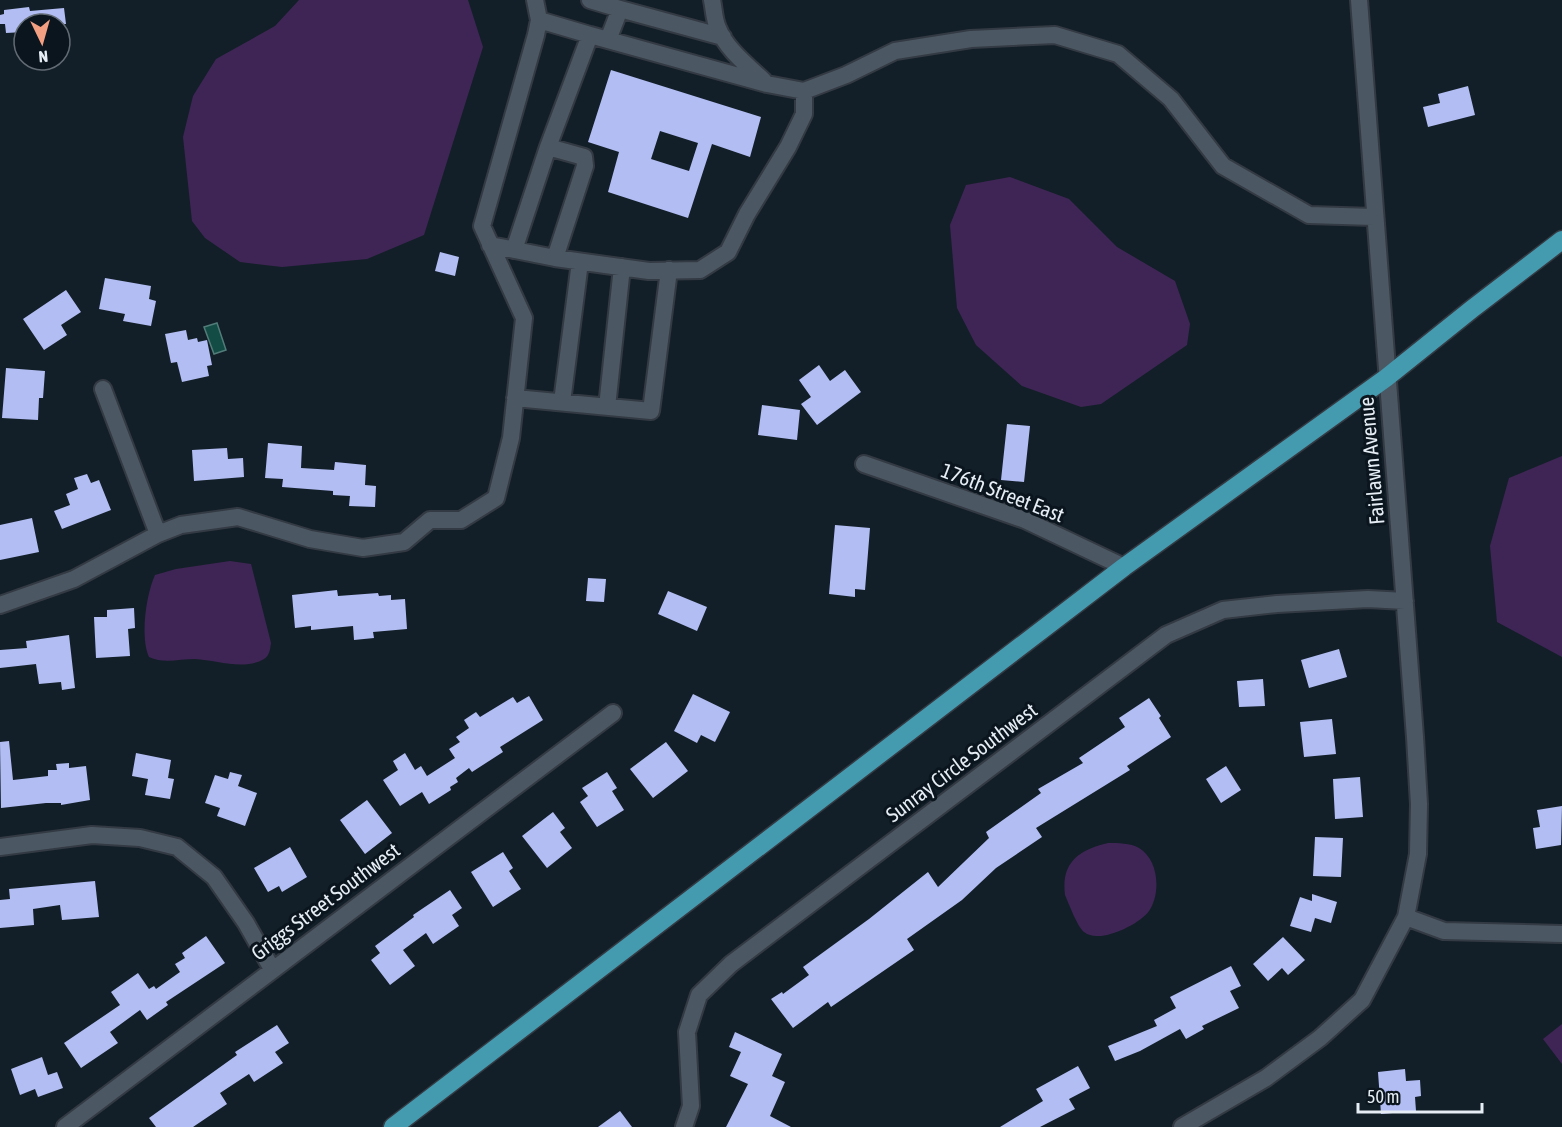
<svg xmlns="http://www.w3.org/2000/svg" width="1562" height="1127" viewBox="0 0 1562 1127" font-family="'Asap Condensed',sans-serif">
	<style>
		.green { fill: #3f2555 }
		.water { fill: #134c44; stroke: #527c79; stroke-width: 1.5 }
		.building { fill: #b2bdf4; fill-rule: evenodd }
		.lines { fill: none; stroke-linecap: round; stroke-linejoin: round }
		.minor-casing { stroke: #343a43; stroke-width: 20 }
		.major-casing { stroke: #343a43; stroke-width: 21 }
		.minor { stroke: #4b5863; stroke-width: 16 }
		.major { stroke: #449baf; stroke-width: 18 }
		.labels { text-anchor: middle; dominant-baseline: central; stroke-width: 6; stroke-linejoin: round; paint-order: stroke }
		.street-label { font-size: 21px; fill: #e6edf4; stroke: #0a151e }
	</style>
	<rect width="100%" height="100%" fill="#131f28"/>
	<path class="green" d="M299 0H468L483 47 424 235 367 259 282 267 240 262 205 238 192 221 183 137 193 96 216 59 275 26Z
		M1010 177 1069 199 1117 247 1175 281 1190 324 1187 345 1101 404 1081 407 1022 386 976 345 957 308 950 225 966 185Z
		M1562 456V657L1497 622 1490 546 1509 478Z
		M230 561 251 564 271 643C270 649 270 655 264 659 244 671 217 660 195 659 179 659 164 664 149 657 140 637 146 595 155 575L176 569Z
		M1108 843C1118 843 1130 843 1139 848 1159 860 1161 893 1149 911 1140 924 1099 945 1084 932 1077 926 1069 904 1065 895 1061 862 1079 850 1108 843Z
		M1562 1024V1064L1543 1039Z"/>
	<path class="water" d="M217 323 226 350 214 354 204 327Z"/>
	<path class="building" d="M29 7 30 11 64 8 66 24H24V32L6 33 5 24H0V15L4 14V10Z
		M611 70 761 117 750 157 712 144 688 218 608 192 619 152 588 142ZM660 131 698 143 689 171 651 159Z
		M1468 86 1475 115 1428 127 1423 107 1440 103 1438 94Z
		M440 252 459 257 455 276 435 271Z
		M105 278 151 286 149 299 156 301 151 326 123 321 125 314 99 309Z
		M66 290 81 312 61 325 67 335 44 350 23 319Z
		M186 330 188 340 197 338 198 342 207 340 212 365 207 366 209 376 182 382 177 362 171 363 165 334Z
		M819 365 830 381 845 370 861 392 817 425 801 404 811 397 799 380Z
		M6 368 45 371 43 398H39L38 420 2 418Z
		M762 405 800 410 797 440 758 435Z
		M1007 424 1030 426 1024 482 1001 480Z
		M268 443 302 446 301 468 334 470 335 462 366 465 365 485 376 486 375 507 349 506 350 496 333 495V491L282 487 283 479 265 478Z
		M227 448 228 459 243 458 244 477 194 481 192 450Z
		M87 474 91 483 99 480 111 510 62 529 54 511 70 505 66 494 78 489 74 478Z
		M32 518 39 552 0 560V525Z
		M835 525 870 528 865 590 855 589V597L829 594Z
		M588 578 606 579 604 602 586 601Z
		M337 590 338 596 378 593 379 596 391 595V600L405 599 407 629 373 632 374 638 354 640 353 626 311 630V626L295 628 292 595Z
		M668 591 707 607 697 631 658 614Z
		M134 608 135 628 128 629 130 656 96 658 94 617H107V610Z
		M69 635 75 688 62 690 61 682 39 684 36 664 0 668V650L27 648 26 641Z
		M1339 649 1347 677 1309 688 1301 660Z
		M1263 679 1265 706 1239 707 1237 681Z
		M693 694 730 712 715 742 701 735 697 743 674 731Z
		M529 696 543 720 500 747 503 752 472 772 469 768 456 778 458 782 450 787 451 790 429 804 422 792 400 806 383 780 398 770 393 761 405 753 415 770 421 766 427 776 455 758 449 749 460 742 456 737 469 728 464 720 476 712 480 717 513 697 517 703Z
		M1149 698 1161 716 1159 718 1171 737 1127 766 1130 770 1036 828 1042 837 996 868 962 900 907 939 914 950 831 1007 828 1002 793 1028 771 999 782 992 783 994 809 975 803 967 869 919 928 872 938 887 989 838 986 832 1041 793 1038 789 1083 763 1079 758 1125 727 1119 718Z
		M1332 719 1336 754 1304 757 1300 722Z
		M9 741 13 780 48 776V770H57L56 764 69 763V768L86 766 90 800 61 805V803H46L1 808 0 742Z
		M666 742 688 771 653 798 630 769Z
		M136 753 171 760 168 778 174 779 170 799 145 795 148 779 132 776Z
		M1226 766 1241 790 1221 803 1206 779Z
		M230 772 242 775 238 786 257 793 245 826 217 816 220 808 205 803 215 775 228 779Z
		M607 772 617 788 612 791 624 810 597 827 580 802 588 796 582 788Z
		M1360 777 1363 817 1335 819 1333 779Z
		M367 800 392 833 365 854 340 820Z
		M1562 806 1561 845 1536 849 1533 828 1540 827 1537 810Z
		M553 812 565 828 560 832 572 848 547 868 522 836Z
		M1315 837 1343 838 1341 877 1313 876Z
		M290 847 307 877 282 892 279 886 268 892 254 868Z
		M503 852 513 868 509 871 521 889 493 907 471 872Z
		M95 881 99 917 62 920 60 905 33 909 34 925 0 928V900L10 899 9 889Z
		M450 890 462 908 452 915 459 926 433 944 426 933 403 950 415 966 390 985 371 960 380 953 375 946 414 917 413 915Z
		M1312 894 1337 902 1331 923 1315 918 1311 932 1290 926 1300 897 1312 901Z
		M206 936 225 963 166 1002 168 1005 147 1020 140 1010 110 1032 118 1043 81 1068 64 1043 120 1005 111 992 138 973 149 989 154 986 156 989 180 972 175 964 185 958 182 953Z
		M1283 937 1305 960 1288 975 1282 968 1268 981 1253 964Z
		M1231 966 1241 986 1230 991 1239 1008 1202 1026 1204 1029 1186 1039 1180 1029 1140 1051 1115 1061 1108 1046 1157 1026 1154 1020 1176 1008 1170 997Z
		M277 1025 289 1043 275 1052 283 1063 254 1082 249 1074 220 1093 227 1104 193 1127H156L149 1118 237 1055 235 1052Z
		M735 1032 782 1054 772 1076 785 1082 770 1116 791 1127H726L748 1084 730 1076 741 1052 729 1047Z
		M42 1057 48 1075 57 1072 63 1088 38 1097 35 1089 20 1095 11 1069Z
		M1078 1066 1090 1088 1069 1099 1075 1109 1040 1127H1000L1043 1101 1036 1089Z
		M1405 1069 1406 1081 1420 1080 1421 1096 1415 1097 1416 1111 1381 1114 1378 1072Z
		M620 1111 632 1127H598Z"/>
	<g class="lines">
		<defs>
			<path id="minor" d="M590 0 620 9
				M712 0C714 9 714 20 718 28 726 49 748 66 764 81
				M539 20 590 35
				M608 40 620 9 723 37
				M490 245 555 258 649 271 700 270 728 252 747 214 788 147 804 114V91
				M514 250 548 147
				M555 258 585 166 584 157 548 147 590 35 767 84 804 91 846 75 895 51 971 39 1055 35 1118 54 1171 99 1223 166 1309 215 1374 217
				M103 389 158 534
				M515 398 651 411 669 270
				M562 402 580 262
				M607 407 622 267
				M864 464 1025 520 1124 567
				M0 605 74 579 158 534 181 525 238 517 310 539 363 548 404 542 430 520H461L496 498 511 438 524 318 482 226 536 35 539 20 535 0
				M0 847 92 835 140 838 177 847 214 877 246 923 272 969
				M1406 917 1444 931 1562 934
				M65 1127 613 713
				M684 1127 691 1106 687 1032 699 995 731 964 1166 635 1223 610 1277 604 1368 599 1405 601
				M1182 1127 1266 1078 1320 1038 1362 1000 1406 917 1418 854 1419 804 1415 737 1359 0"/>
			<path id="major" d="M393 1127 1124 567 1386 378 1472 309 1562 240"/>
		</defs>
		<use href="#minor" class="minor-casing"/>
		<use href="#major" class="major-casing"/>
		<use href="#minor" class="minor"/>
		<use href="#major" class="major"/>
	</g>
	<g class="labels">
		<g class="street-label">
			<text transform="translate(1371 461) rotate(-95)">Fairlawn Avenue</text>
			<text transform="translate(1003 492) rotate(21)">176th Street East</text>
			<text transform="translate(961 762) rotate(-37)">Sunray Circle Southwest</text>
			<text transform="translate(325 901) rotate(-37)">Griggs Street Southwest</text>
		</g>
	</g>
	<g transform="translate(42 42) rotate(175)"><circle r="28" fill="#0a151e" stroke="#626b74" stroke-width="1.5"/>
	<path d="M0-4.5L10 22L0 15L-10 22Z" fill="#f3a082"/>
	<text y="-9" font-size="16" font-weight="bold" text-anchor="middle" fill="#e6edf4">N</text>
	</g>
	<path d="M1358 1103v9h124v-9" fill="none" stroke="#e6edf4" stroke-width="3"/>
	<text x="1367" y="1103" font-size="18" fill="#e6edf4" stroke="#0a151e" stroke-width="4.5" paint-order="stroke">50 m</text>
</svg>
